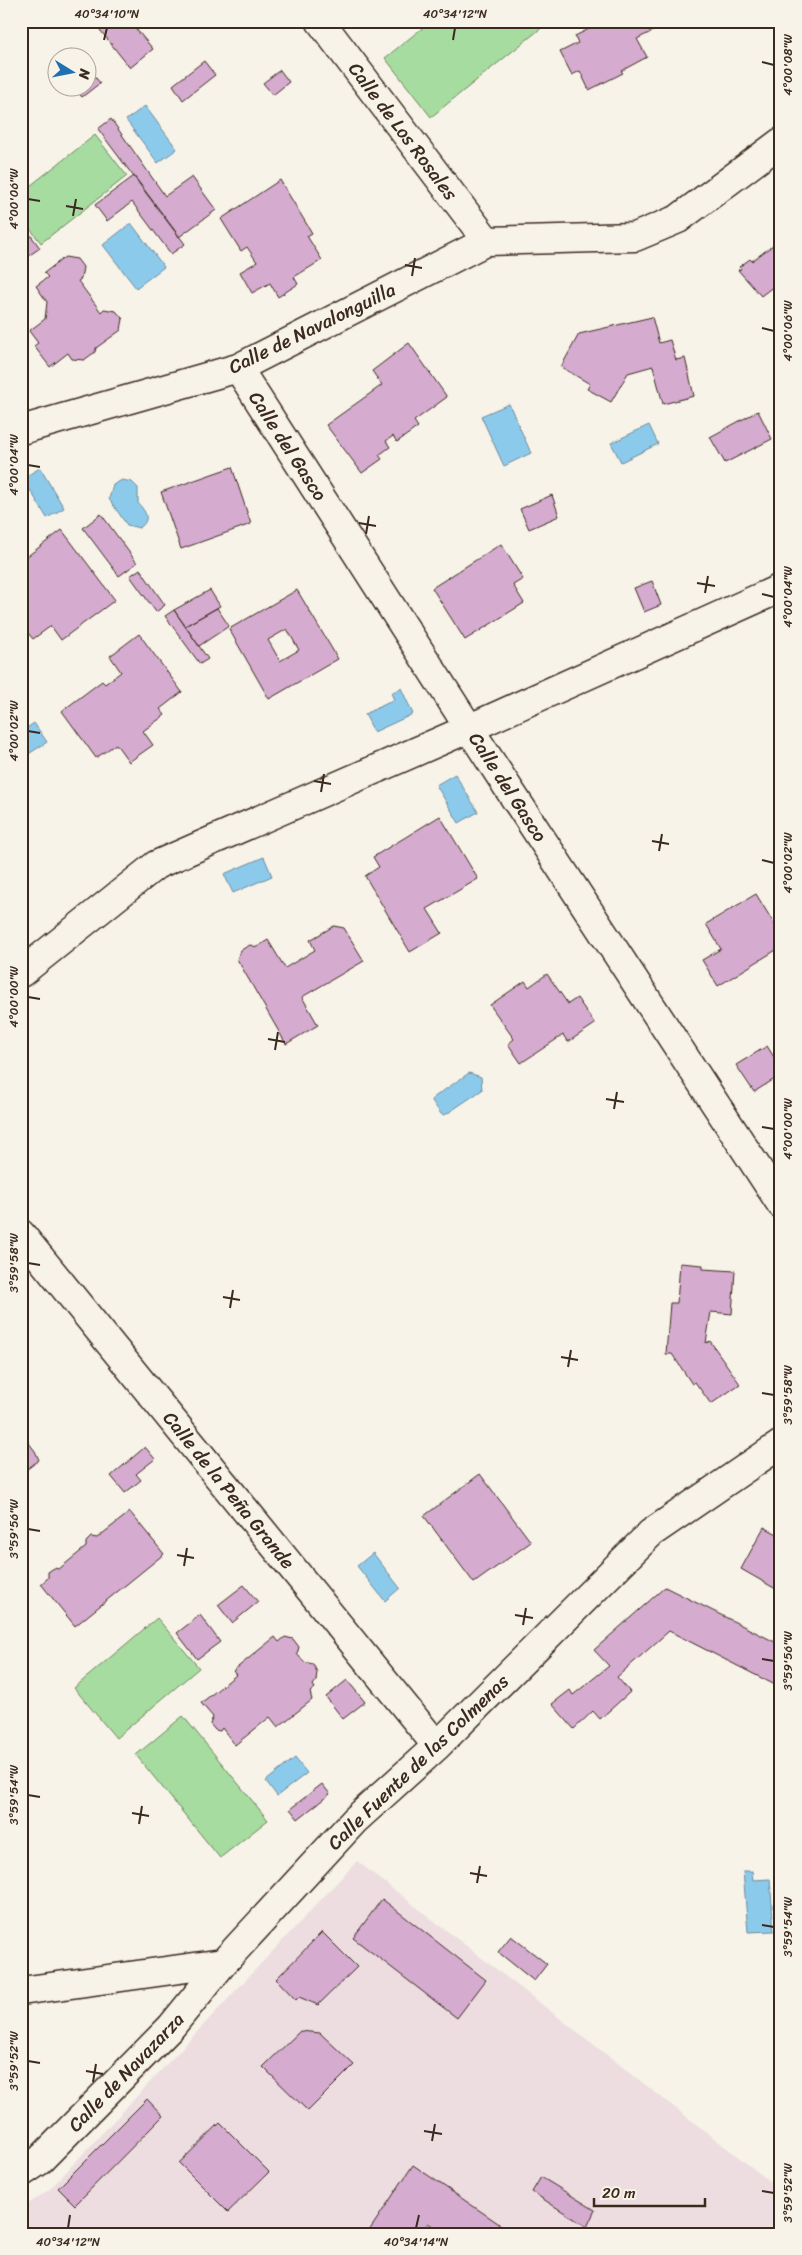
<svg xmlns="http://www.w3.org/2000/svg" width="802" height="2255" viewBox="0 0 802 2255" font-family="Sriracha,sans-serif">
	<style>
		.built { fill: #eddde1 }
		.green { fill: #a6dc9f; stroke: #70835e }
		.water { fill: #8ccaec; stroke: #6c8a9a }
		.building { fill: #d5abd0; stroke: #3b2a1e; fill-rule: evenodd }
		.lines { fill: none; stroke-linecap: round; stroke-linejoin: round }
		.minor-casing { stroke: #3b2a1e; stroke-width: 31 }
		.minor { stroke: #f7f3e8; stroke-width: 28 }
		.ticks { fill: none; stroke: #3b2a1e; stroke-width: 2 }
		.labels { text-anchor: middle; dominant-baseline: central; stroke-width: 4.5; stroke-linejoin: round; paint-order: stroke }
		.street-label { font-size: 19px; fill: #3b2a1e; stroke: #f7f3e8 }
		.neatline { fill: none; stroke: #3b2a1e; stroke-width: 2 }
		.ticks-label { font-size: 12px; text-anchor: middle; fill: #3b2a1e }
	</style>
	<rect width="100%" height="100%" fill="#f7f3e8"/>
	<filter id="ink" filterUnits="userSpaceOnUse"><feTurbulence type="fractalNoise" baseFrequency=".02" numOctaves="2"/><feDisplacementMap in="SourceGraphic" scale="10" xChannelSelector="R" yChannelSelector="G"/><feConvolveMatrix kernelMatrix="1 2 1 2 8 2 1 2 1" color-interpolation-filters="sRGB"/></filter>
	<g filter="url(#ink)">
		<path class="built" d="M357 1861 781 2190V2234H21V2209L50 2189Z"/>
		<path class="green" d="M431 21H550L431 117 385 58Z
			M95 135 127 176 41 243 21 217V193Z
			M157 1618 199 1668 116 1738 74 1688Z
			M183 1716 268 1820 220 1858 136 1755Z"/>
		<path class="water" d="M145 106 177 149 158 163 126 120Z
			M131 223 164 267 136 288 103 245Z
			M509 404 531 453 504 466 481 416Z
			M649 425 658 444 621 462 611 443Z
			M40 468 64 508 47 518 23 478Z
			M122 480 132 482 138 488V503C145 511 152 520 139 528L127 525 109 499 113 485Z
			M401 688 413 714 374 732 365 714 394 700 391 693Z
			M34 723 47 742 21 759V732Z
			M455 774 478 812 459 823 436 785Z
			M264 857 272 876 233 893 224 874Z
			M469 1073 481 1077 482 1090 445 1115 441 1114 432 1101 433 1098Z
			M373 1553 400 1588 385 1601 357 1566Z
			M295 1758 307 1773 277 1796 266 1781Z
			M743 1871H752L753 1880 770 1879 774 1931 748 1932Z"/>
		<path class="building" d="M93 21H145L136 29 153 49 130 68Z
			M157 21H175L164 30Z
			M605 21H673L637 39 647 57 621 71 623 73 589 90 580 71 572 75 560 52 578 43 575 36Z
			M72 50 78 58H62Z
			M204 61 215 75 183 100 173 85Z
			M88 68 100 83 82 97 74 88H88Z
			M280 70 289 82 273 95 263 83Z
			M111 119 165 196 192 177 216 210 179 237 98 129Z
			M134 176 185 244 171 254 132 202 107 221 95 205Z
			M280 180 312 233 307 236 322 260 294 277 298 284 278 297 270 283 252 293 240 272 257 262 247 247 241 251 221 219Z
			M21 222 40 248 21 261Z
			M781 239V285L779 282 761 296 738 270 741 269 739 267 750 259 752 261Z
			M65 257 77 259 83 267 81 279 78 281 101 312 104 309 116 311 123 319 121 330 96 348 95 352 84 360 72 359 68 353 50 367 34 346 38 343 29 331 45 319 47 302 36 286 48 277 44 273Z
			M652 317 659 343 670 340 676 360 685 358 694 396 663 404 653 366 628 373 611 402 587 389 590 384 561 367 579 334Z
			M409 343 447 397 414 421 418 427 397 442 393 436 386 441 390 447 379 455 382 459 362 473 326 425 382 385 372 371Z
			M758 411 772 439 725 463 710 437Z
			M232 467 251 524 181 549 161 492Z
			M552 495 559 516 529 529 520 509Z
			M101 514 137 563 119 576 83 528Z
			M62 530 115 600 61 640 51 626 33 639 28 633 21 639V561Z
			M501 544 523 579 513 585 524 603 465 640 432 588Z
			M140 569 165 605 156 612 130 576Z
			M652 581 661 605 644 612 634 588Z
			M210 590 220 606 185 626 174 610Z
			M297 590 338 659 269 699 229 629ZM287 629 299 650 280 661 268 640Z
			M217 608 229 626 199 646 185 626Z
			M174 610 208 659 200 664 165 616Z
			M139 634 182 692 160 709 165 715 143 731 153 745 129 762 116 744 96 758 62 711 102 681 105 684 121 672 110 656Z
			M440 816 478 879 427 909 442 933 410 952 365 876 379 867 373 857Z
			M756 894 781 935V947L718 986 702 960 721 949 706 924Z
			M334 926 344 928 364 961 302 997 318 1025 286 1044 237 959 241 950 250 945 257 947 268 940 285 968 315 950 310 940Z
			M547 974 568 1004 577 998 595 1024 568 1042 563 1035 521 1063 508 1044 514 1039 490 1005 525 981 529 987Z
			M767 1046 781 1068V1075L754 1092 736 1065Z
			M680 1263 703 1265V1269L735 1271 732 1314 711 1312 706 1343 710 1341 740 1384 711 1404 695 1382 692 1384 672 1354H666L670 1303H677Z
			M21 1438H25L35 1451 39 1460 21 1474Z
			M145 1447 155 1459 136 1474 141 1480 125 1493 111 1476Z
			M480 1474 531 1542 474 1583 424 1516Z
			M130 1512 164 1554 75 1626 41 1584 48 1578V1572L54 1568 59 1569 86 1547V1542L91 1537 97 1538Z
			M764 1527 781 1536V1592L741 1569Z
			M244 1585 258 1602 232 1623 218 1605Z
			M665 1587 781 1645V1688L669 1631 617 1677 630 1692 600 1719 593 1711 574 1729 552 1704 570 1690 573 1695 609 1666 594 1650Z
			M200 1615 220 1642 197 1659 177 1633Z
			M275 1637 279 1642 285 1637 293 1639 299 1647 297 1654 304 1662 313 1664 317 1672 316 1681 313 1685 315 1688 310 1692 312 1700 278 1727 270 1717 235 1745 222 1728 220 1731 215 1730 210 1724 213 1717 201 1703 236 1675 233 1671Z
			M347 1680 365 1702 343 1719 326 1697Z
			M322 1784 330 1794 298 1819 290 1809Z
			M382 1899 486 1980 457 2018 353 1938Z
			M322 1932 357 1967 318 2005 299 1997 296 2000 276 1979Z
			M511 1936 547 1964 534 1981 498 1952Z
			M300 2031 320 2033 354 2065 308 2111 263 2067Z
			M147 2099 163 2116 75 2205 58 2188Z
			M220 2123 269 2172 228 2212 179 2163Z
			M413 2165 514 2234H444L428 2223 420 2234H367Z
			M541 2177 595 2210 587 2227 532 2192Z"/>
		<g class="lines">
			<defs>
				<path id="minor" d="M320 21 487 241
					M238 368 478 742 781 1204
					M21 430 238 368 487 241 635 237 678 219 781 142
					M21 973 156 865 470 728 781 588
					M21 1234 437 1746
					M21 1991 223 1963
					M21 2173 39 2161 171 2027 223 1963 355 1820 437 1746 651 1533 781 1444"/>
			</defs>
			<use href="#minor" class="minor-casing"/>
			<use href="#minor" class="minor"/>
		</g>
	</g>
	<path class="ticks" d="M104 40 107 28M453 40 455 28M762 62 774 65M28 199 40 201M66 206 83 209M73 216 76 199M405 265 422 268M412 276 415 258M762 328 774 331M28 465 40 467M359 523 376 526M366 534 369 516M697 583 715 586M705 593 708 576M762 594 774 597M28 731 40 733M314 781 331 784M321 792 324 774M652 841 669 844M659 851 662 834M762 860 774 863M28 997 40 999M268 1039 285 1042M275 1050 278 1032M606 1099 624 1102M614 1109 617 1092M762 1127 774 1129M28 1263 40 1265M223 1297 240 1300M230 1308 233 1290M561 1357 578 1360M568 1367 571 1350M762 1393 774 1395M28 1529 40 1531M177 1555 194 1558M184 1566 187 1548M515 1615 533 1618M523 1625 526 1608M762 1659 774 1661M28 1795 40 1797M132 1813 149 1816M139 1824 142 1806M470 1873 487 1876M477 1883 480 1866M762 1925 774 1927M28 2061 40 2063M86 2071 103 2074M93 2082 96 2064M424 2131 442 2134M432 2141 435 2124M762 2191 774 2193M68 2228 70 2215M416 2228 419 2215"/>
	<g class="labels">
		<g class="street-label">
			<text transform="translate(403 131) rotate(53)">Calle de Los Rosales</text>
			<text transform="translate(312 328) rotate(-26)">Calle de Navalonguilla</text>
			<text transform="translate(288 446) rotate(57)">Calle del Gasco</text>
			<text transform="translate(508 787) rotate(57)">Calle del Gasco</text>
			<text transform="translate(229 1490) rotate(51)">Calle de la Peña Grande</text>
			<text transform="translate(418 1762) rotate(-44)">Calle Fuente de las Colmenas</text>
			<text transform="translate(126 2072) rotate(-46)">Calle de Navazarza</text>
		</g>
	</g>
	<rect width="802" height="2255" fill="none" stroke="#f7f3e8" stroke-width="55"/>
	<g transform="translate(72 72) rotate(100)"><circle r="24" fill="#f7f3e8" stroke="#aca397"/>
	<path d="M0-4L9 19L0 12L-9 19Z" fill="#1f6fb2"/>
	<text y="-8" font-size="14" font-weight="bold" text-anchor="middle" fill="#3b2a1e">N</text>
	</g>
	<path d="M594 2198v8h111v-8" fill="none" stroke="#3b2a1e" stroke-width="2.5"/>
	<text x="602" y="2198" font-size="15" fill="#3b2a1e" stroke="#f7f3e8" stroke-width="4" paint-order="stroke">20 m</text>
	<rect x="28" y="28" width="746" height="2200" class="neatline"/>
	<g class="ticks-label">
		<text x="107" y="18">40°34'10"N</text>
		<text x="455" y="18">40°34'12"N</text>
		<text transform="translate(788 65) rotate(-90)" y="4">4°00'08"W</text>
		<text transform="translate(14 199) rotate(-90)" y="4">4°00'06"W</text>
		<text transform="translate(788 331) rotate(-90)" y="4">4°00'06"W</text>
		<text transform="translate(14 465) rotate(-90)" y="4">4°00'04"W</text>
		<text transform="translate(788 597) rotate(-90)" y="4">4°00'04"W</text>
		<text transform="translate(14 731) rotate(-90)" y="4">4°00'02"W</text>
		<text transform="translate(788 863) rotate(-90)" y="4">4°00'02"W</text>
		<text transform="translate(14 997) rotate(-90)" y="4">4°00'00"W</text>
		<text transform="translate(788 1129) rotate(-90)" y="4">4°00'00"W</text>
		<text transform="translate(14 1263) rotate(-90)" y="4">3°59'58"W</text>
		<text transform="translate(788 1395) rotate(-90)" y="4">3°59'58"W</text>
		<text transform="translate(14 1529) rotate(-90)" y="4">3°59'56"W</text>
		<text transform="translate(788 1661) rotate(-90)" y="4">3°59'56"W</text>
		<text transform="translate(14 1795) rotate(-90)" y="4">3°59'54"W</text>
		<text transform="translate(788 1927) rotate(-90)" y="4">3°59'54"W</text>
		<text transform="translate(14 2061) rotate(-90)" y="4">3°59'52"W</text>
		<text transform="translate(788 2193) rotate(-90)" y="4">3°59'52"W</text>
		<text x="68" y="2246">40°34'12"N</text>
		<text x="416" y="2246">40°34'14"N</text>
	</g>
</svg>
